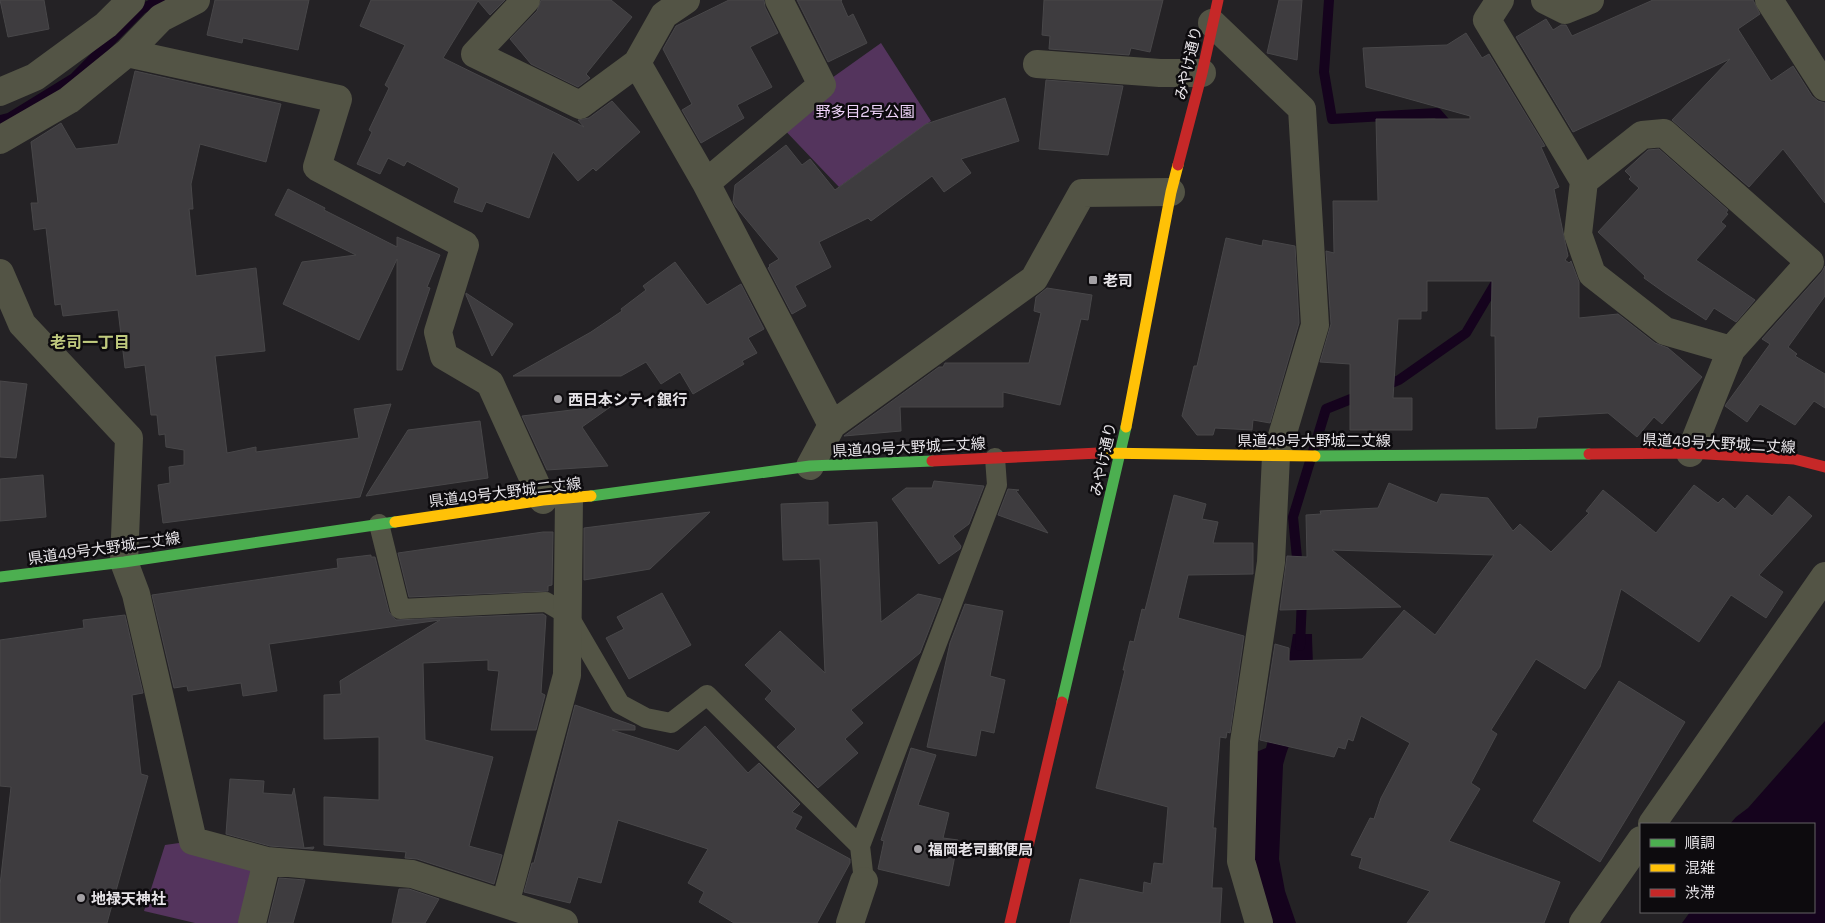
<svg xmlns="http://www.w3.org/2000/svg" width="1825" height="923" viewBox="0 0 1825 923" font-family="'Space Grotesk','Noto Sans JP',sans-serif">
	<style>
		.green { fill: #54345d }
		.water { fill: #15031d }
		.lines { fill: none; stroke-linecap: round; stroke-linejoin: round }
		.stream { stroke: #15031d; stroke-width: 10 }
		.building { fill: #3e3c3f; stroke: #484749 }
		.lane { stroke: #535445; stroke-width: 20 }
		.street { stroke: #535445; stroke-width: 28 }
		.fast { stroke: #4caf50; stroke-width: 11 }
		.slow { stroke: #ffc107; stroke-width: 11 }
		.jam { stroke: #c62828; stroke-width: 11 }
		.poi-dot { fill: #a3a0a4; stroke: #0d0b0e; stroke-width: 2 }
		.labels { text-anchor: middle; dominant-baseline: central; stroke-width: 5; stroke-linejoin: round; paint-order: stroke }
		.street-label { font-size: 15px; fill: #e7e4e8; stroke: #0d0b0e }
		.park-label { font-size: 15px; fill: #efd3f9; stroke: #0d0b0e }
		.poi-label { font-size: 15px; font-weight: bold; fill: #e7e4e8; stroke: #0d0b0e; text-anchor: start }
		.neighbourhood-label { font-size: 16px; font-weight: bold; fill: #c0ca7e; stroke: #0d0b0e }
	</style>
	<rect width="100%" height="100%" fill="#242225"/>
	<path class="green" d="M881 43 931 121 839 187 778 123 822 85Z
		M193 841 267 861 252 923H195L144 911 165 845Z"/>
	<path class="water" d="M1293 634H1312C1312 650 1314 666 1312 681 1307 710 1290 736 1283 765L1279 859 1285 891 1296 923H1268L1258 893 1250 818 1254 753 1266 748 1288 665Z
		M1825 721V923H1682L1690 912H1814V824H1730L1736 817 1748 808Z"/>
	<g class="lines">
		<path class="stream" d="M1329 0 1324 72 1332 119 1437 113 1451 129
			M0 120 9 118 74 78 142 9 160 0
			M1382 387 1399 380 1466 333 1498 279
			M1298 568 1293 517 1326 409 1361 395
			M1300 646 1302 598"/>
	</g>
	<path class="building" d="M0 0H44L49 29 8 37Z
		M215 0H309L298 50 243 38 242 43 207 35Z
		M371 0H505L490 15 478 1 443 58 584 127 578 120 589 118 612 101 640 132 596 171 593 168 578 181 553 152 529 218 486 202 482 212 454 202 459 188 407 161 404 166 388 158 380 174 357 164 372 132 369 130 389 88 385 85 405 45 360 26Z
		M541 0H611L632 17 586 74 590 78 578 87 531 64 510 39 537 11Z
		M729 0H764L765 7 778 33 750 47 772 87 737 105 744 118 701 143 682 110 692 104 663 49 676 26Z
		M797 0H842L841 1 848 17 853 14 867 43 828 62Z
		M1044 0H1163L1150 52 1131 48 1129 55 1049 49 1050 36 1042 35Z
		M1279 0H1302L1297 60 1267 53Z
		M1653 0H1753L1760 14 1738 29 1771 81 1793 66 1812 96 1818 101 1825 103V203L1783 149 1749 187 1672 120 1730 59 1573 132 1516 37 1546 19 1553 30 1561 25H1566L1572 36Z
		M1466 33 1482 58 1489 54 1545 146 1541 147 1559 187 1554 189 1568 256 1565 260 1569 263 1571 261 1579 282V318L1618 314 1655 343 1668 348 1702 377 1662 424 1654 417 1637 437 1608 413 1538 417 1536 428 1496 429 1495 336H1491L1492 281H1427V311H1421V319H1398L1393 398H1412V430H1350V364L1320 362 1331 324 1326 251 1334 253 1333 201H1378L1376 119H1470V116L1366 87 1363 48 1447 45Z
		M135 71 281 104 266 162 200 144 191 184 193 209H189L196 276 256 268 265 351 215 356 227 453 256 447V452L359 438 354 409 391 404 360 497 163 523 158 485 170 483 169 467 184 465V450L166 447 165 434 159 435 157 415H151L145 365 125 368 118 310 63 316 61 304 55 305 46 228 34 230 31 203H38L31 142 61 123 76 149 118 144Z
		M1046 80 1123 86 1108 155 1039 149Z
		M1005 98 1019 141 961 159 971 173 944 192 932 176 871 221 868 218 819 242 831 267 795 286 806 306 792 314 768 268 770 266 769 265 779 259 736 207 733 202 735 185 786 145 802 165 810 159 835 190 926 124Z
		M1659 149 1728 210 1726 213 1728 214 1721 222 1726 226 1696 260 1755 300 1736 322 1714 308 1706 320 1665 293 1644 278 1645 276 1598 232 1639 188 1629 179 1631 177 1625 171 1648 150Z
		M288 189 325 208 324 210 397 247V237L440 255 427 287 430 288 402 370H397V259L359 340 283 304 302 262 356 255 275 215Z
		M1226 238 1262 246 1263 240 1295 246 1299 323 1270 423 1253 420 1252 430 1215 428 1213 435H1197L1182 416 1194 366H1197Z
		M675 262 707 305 741 284 764 329 748 338 757 353 742 361 744 364 693 394 680 372 661 384 646 362 621 376H513L591 332 622 311 621 309 646 290 643 286Z
		M1825 266V296L1788 347 1797 354 1795 356 1825 374V408L1814 401 1795 425 1760 404 1747 422 1725 406 1727 403 1770 344 1762 339 1822 272Z
		M1047 288 1092 295 1088 320 1081 319 1060 405 1003 392V407H900L901 431 844 436 939 367H943L945 363H1029L1041 313 1034 311 1036 297Z
		M466 293 513 324 492 356 466 295Z
		M0 381 27 384 16 458 0 457Z
		M613 405 582 427 608 466 547 470 522 416Z
		M480 421 488 478 366 496 408 430Z
		M43 475 46 517 0 521V479Z
		M934 481 984 486 969 524 953 536 961 546 960 549 939 564 892 499 906 488H932Z
		M1389 483 1437 503 1441 494 1488 498 1513 531 1520 524 1551 552 1589 513 1586 511 1603 490 1656 533 1694 485 1718 503 1723 498 1735 509 1747 495 1772 516 1789 496 1812 516 1759 575 1783 592 1766 618 1731 595 1699 642 1621 589 1600 667 1585 689 1536 659 1491 730 1497 734 1471 783 1480 789 1449 841 1560 882 1544 923H1407L1430 891 1359 868 1362 858 1351 855 1370 818 1374 819 1381 798 1410 743 1361 716 1353 741 1348 739 1345 749 1338 747 1334 757 1260 740 1275 644 1289 648V661L1362 659 1404 610 1435 635 1494 555 1332 550 1401 607 1280 610 1287 556 1307 557 1306 515 1321 514 1320 511 1378 508Z
		M1008 489 1019 490 1016 491 1048 533 998 515Z
		M1174 495 1206 504 1202 519 1218 522 1213 543H1253V574L1188 575 1178 618 1244 636 1230 733 1227 732 1226 738 1220 737 1213 828H1216L1212 888H1222L1220 923H1070L1080 879 1143 893 1144 882 1151 884 1154 863 1163 864 1168 807 1096 788 1125 670H1123L1130 641 1134 642 1142 609 1145 610Z
		M828 502V525L877 522 881 622 918 594 941 599 920 653 851 710 863 723 845 739 858 753 818 788 777 747 796 729 765 699 772 691 745 665 780 631 825 673 820 559 783 560 781 504Z
		M710 512 650 569 584 580V528Z
		M543 532H553L552 585 548 586V591L409 597 398 553Z
		M371 555V557H375L389 612 396 620 543 614 546 616 541 693 545 695 536 730H491L499 671 488 670V660L423 663 425 740 493 757 469 846 502 855 494 884 417 859 405 858 406 852 324 845V797L379 800V737L324 739V695L341 694 340 681 440 620 269 644 277 691 243 696 241 683 188 691 187 686 174 688 152 595 338 568 337 559Z
		M662 593 691 645 629 679 606 638 624 629 617 617Z
		M965 604 1003 611 990 676 1005 680 994 733 981 730 976 756 927 747 950 643Z
		M125 615 143 693 132 695 141 774 148 776 107 923H0V885L11 787 0 786V640L84 628 83 620Z
		M1619 681 1685 722 1600 862 1533 821Z
		M575 705 635 726V730H612L678 751 705 726 748 773 759 763 800 804 792 812 802 817 795 829 850 859V863L817 923H734L699 902 704 892 688 883 708 849 618 820 601 883 578 877 570 903 524 892 532 863H534Z
		M911 748 936 755 918 805 949 813 943 838 958 840 949 886 878 869 884 841 881 840Z
		M230 779 264 781 263 793 292 795 294 788 304 848 314 847 313 849 270 846 226 834Z
		M279 878 305 880 293 923H268Z
		M399 889H409L439 899 425 923H392Z"/>
	<g class="lines">
		<path class="lane" d="M379 524 400 609 546 602 568 615 620 704 646 718 671 723 707 695 860 846
			M864 881 860 846 997 485 995 458"/>
		<path class="street" d="M526 0 475 54 580 105 637 63
			M686 0 664 15 637 63 706 183
			M779 0 822 85 706 183 832 425 810 466
			M1500 0 1487 20 1584 181 1578 234 1592 274 1665 331 1731 350 1690 453
			M1545 0 1565 10 1590 0
			M1769 0 1825 87
			M1212 23 1302 109 1315 325 1276 456 1271 562 1244 742 1241 861 1259 923
			M127 53 161 18 196 0
			M1037 64 1160 73H1202
			M0 92 35 77 106 25 131 0
			M0 140 69 100 127 53 338 99 317 167 465 245 438 332 444 356 490 383 543 500
			M1584 181 1642 135 1664 133 1810 262 1731 350
			M0 273 22 324 129 438 124 562 136 594 193 841 267 861 412 874 564 923
			M832 425 1034 279 1082 193 1171 192
			M1652 824 1825 576
			M505 904 567 675 569 499
			M252 923 267 861
			M850 923 864 881
			M1583 923 1641 840"/>
		<path class="fast" d="M1315 456 1589 454
			M591 496 810 466 932 461
			M0 577 124 562 395 522
			M1062 702 1126 427"/>
		<path class="slow" d="M1126 427 1171 192 1178 165
			M1099 453 1315 456
			M395 522 543 500 591 496"/>
		<path class="jam" d="M1178 165 1202 73 1218 0
			M1589 454 1690 453 1794 459 1825 467
			M932 461 1099 453
			M1010 923 1062 702"/>
	</g>
	<g class="poi-dot">
		<rect x="1088" y="275" width="10" height="10" rx="2.5"/>
		<circle cx="558" cy="399" r="5"/>
		<circle cx="918" cy="849" r="5"/>
		<circle cx="81" cy="898" r="5"/>
	</g>
	<g class="labels">
		<g class="street-label">
			<text transform="translate(1188 63) rotate(-77)">みやけ通り</text>
			<text x="1314" y="440">県道49号大野城二丈線</text>
			<text transform="translate(1719 443) rotate(3)">県道49号大野城二丈線</text>
			<text transform="translate(909 447) rotate(-3)">県道49号大野城二丈線</text>
			<text transform="translate(1103 459) rotate(-78)">みやけ通り</text>
			<text transform="translate(505 492) rotate(-7)">県道49号大野城二丈線</text>
			<text transform="translate(104 548) rotate(-8)">県道49号大野城二丈線</text>
		</g>
		<g class="park-label">
			<text x="865" y="111">野多目2号公園</text>
		</g>
		<g class="poi-label">
			<text x="1103" y="280">老司</text>
			<text x="568" y="399">西日本シティ銀行</text>
			<text x="928" y="849">福岡老司郵便局</text>
			<text x="91" y="898">地禄天神社</text>
		</g>
		<g class="neighbourhood-label">
			<text x="90" y="342">老司一丁目</text>
		</g>
	</g>
	<rect x="1640" y="823" width="175" height="90" fill="#0d0b0e" stroke="#646265"/>
	<rect x="1650" y="839" width="25" height="8" fill="#4caf50" stroke="#646265"/>
	<text x="1685" y="848" font-size="15" fill="#e7e4e8">順調</text>
	<rect x="1650" y="864" width="25" height="8" fill="#ffc107" stroke="#646265"/>
	<text x="1685" y="873" font-size="15" fill="#e7e4e8">混雑</text>
	<rect x="1650" y="889" width="25" height="8" fill="#c62828" stroke="#646265"/>
	<text x="1685" y="898" font-size="15" fill="#e7e4e8">渋滞</text>
</svg>
